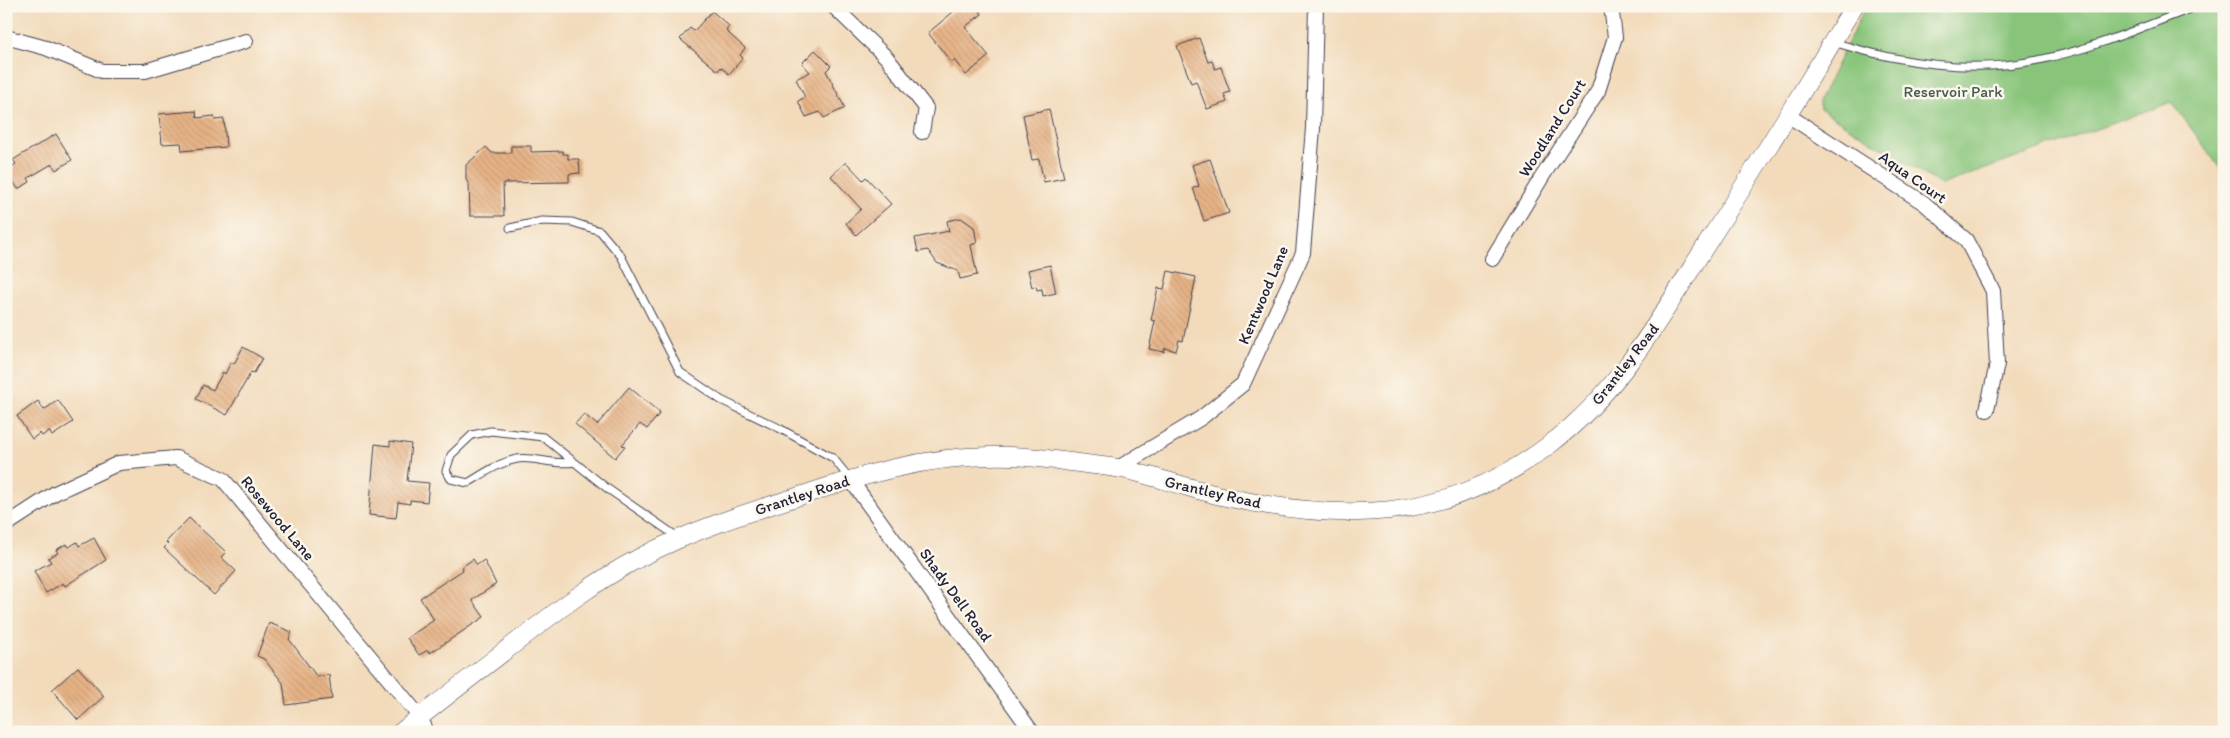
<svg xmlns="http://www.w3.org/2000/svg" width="2230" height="738" viewBox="0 0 2230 738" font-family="Itim,sans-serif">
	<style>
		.park { fill: #88c57a; stroke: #55745a }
		.building { fill: url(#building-back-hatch) }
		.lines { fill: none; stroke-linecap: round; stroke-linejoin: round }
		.service-casing { stroke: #413e4e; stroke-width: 9 }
		.minor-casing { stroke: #413e4e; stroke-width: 16 }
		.tertiary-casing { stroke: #413e4e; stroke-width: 19 }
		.service { stroke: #fff; stroke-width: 7 }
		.minor { stroke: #fff; stroke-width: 14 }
		.tertiary { stroke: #fff; stroke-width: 18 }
		.labels { text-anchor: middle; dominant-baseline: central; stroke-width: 5; stroke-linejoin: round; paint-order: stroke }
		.park-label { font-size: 16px; fill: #465b51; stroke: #fbf7ec }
		.street-label { font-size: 16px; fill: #22223b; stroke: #fbf7ec }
	</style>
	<defs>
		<pattern id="building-back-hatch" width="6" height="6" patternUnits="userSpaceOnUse" patternTransform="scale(1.25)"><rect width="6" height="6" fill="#e6b285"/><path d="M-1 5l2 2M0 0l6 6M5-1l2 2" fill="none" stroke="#c59974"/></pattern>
	</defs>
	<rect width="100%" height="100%" fill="#fbf7ec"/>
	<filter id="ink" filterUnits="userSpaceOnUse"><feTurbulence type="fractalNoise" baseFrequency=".02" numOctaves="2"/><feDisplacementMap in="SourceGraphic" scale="10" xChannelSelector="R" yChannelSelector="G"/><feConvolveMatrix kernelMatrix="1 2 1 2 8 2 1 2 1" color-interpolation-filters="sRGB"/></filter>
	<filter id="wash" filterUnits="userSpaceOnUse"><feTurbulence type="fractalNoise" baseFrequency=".0096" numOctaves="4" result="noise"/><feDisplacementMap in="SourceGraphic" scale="20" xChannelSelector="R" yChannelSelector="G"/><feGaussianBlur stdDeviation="1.12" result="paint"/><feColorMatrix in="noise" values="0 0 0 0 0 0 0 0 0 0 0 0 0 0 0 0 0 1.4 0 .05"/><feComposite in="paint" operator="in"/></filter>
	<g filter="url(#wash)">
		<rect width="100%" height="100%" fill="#f2daba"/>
		<path class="park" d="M1866 6H2224V174L2172 102 1941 185 1820 109 1819 101Z"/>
		<g id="blocks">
			<path class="building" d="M960 6H976L982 14 965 27 989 56 966 75 954 60 952 63 928 33Z
				M712 11 729 26 726 31 745 48 740 55 743 58 729 74 721 67 718 71 680 39 690 28 694 31Z
				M1199 38 1208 62 1212 61 1215 69 1221 67 1230 92 1224 94 1227 102 1207 109 1196 81 1191 83 1177 46Z
				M815 50 831 66 826 71 845 108 824 118 820 112 806 117 798 101 805 97 796 79 810 72 802 63Z
				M1049 109 1064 178 1044 182 1039 159 1032 160 1023 115Z
				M196 111 197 118 214 116 215 120 224 119 226 147 182 151 181 143 162 144 159 114Z
				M56 134 72 160 56 170 52 164 28 178 30 182 18 189 6 170 16 164 13 160Z
				M511 146H531V152L563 151V154H568V159H579L580 173 569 174V182L503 183 504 216H470L469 183 466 180V165L486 147 492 153H511Z
				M1210 159 1229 213 1204 221 1193 188 1199 186 1192 165Z
				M846 162 863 180 866 177 891 204 856 235 846 223 861 209 831 176Z
				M961 218 974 227 977 243 971 245 977 275 960 279 958 271 937 263 928 250 918 252 915 238 949 231 947 221Z
				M1050 265 1056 293 1043 296 1042 289 1037 290 1036 286 1032 287 1028 270Z
				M1168 271 1196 277 1183 341 1179 340 1176 351 1165 348 1164 352 1149 349 1155 321 1151 320 1158 288 1164 289Z
				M243 347 262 358 254 373 251 372 227 415 196 399 203 385 213 390 223 372 225 374 231 362 234 364Z
				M629 387 660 413 647 429 640 424 622 445 625 446 615 458 575 424 584 414 597 425Z
				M58 400 73 422 52 436 49 431 42 436 40 433 32 439 17 416 38 401 44 410Z
				M390 441 411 444 407 481 429 483 427 502 410 500V504L398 502 396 518 369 515 375 444 390 446Z
				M189 518 226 552 221 557 236 571 214 595 164 548 168 544 166 542Z
				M94 538 106 560 65 586 63 583 46 593 34 571 51 562 48 558 58 553 56 550 66 544 69 547 77 542 79 546Z
				M473 559 477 565 484 560 496 584 472 600 484 617 430 653 428 650 419 655 407 638 434 620 420 598 463 570 462 567Z
				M269 623 292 632 289 639 317 677 329 675 332 699 286 705 283 683 264 659 257 656Z
				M78 667 104 696 78 720 52 690Z"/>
		</g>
	</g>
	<g filter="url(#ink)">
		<use href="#blocks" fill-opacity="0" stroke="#413e4e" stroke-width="1"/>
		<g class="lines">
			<defs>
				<path id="service" d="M1833 42C1901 63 1972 75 2043 59 2096 48 2147 25 2198 6
					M510 228 542 221 572 222 600 231 621 256 680 372 721 400 779 428 833 458 850 479
					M574 462C554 466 533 456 517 459 500 462 483 474 468 483L451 479 446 471 451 455 472 435 491 431 543 437 608 489 679 538"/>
				<path id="minor" d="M833 6 887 58 926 108 922 132
					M6 37 46 48 102 71H145L246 41
					M1789 116 1924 203 1966 240 1993 291 1997 364 1987 410
					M1492 259 1542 177 1598 91 1615 37 1611 6
					M1118 468 1201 418 1243 384 1303 253 1313 128 1316 6
					M850 479 1032 732
					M6 525 55 493 119 463 176 458 223 479 420 717 427 732"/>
				<path id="tertiary" d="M401 732C439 702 476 673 514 644 554 613 594 582 639 558 692 530 749 512 806 494 866 474 925 457 989 456 1019 455 1048 459 1078 463 1093 465 1108 466 1122 469 1154 476 1185 487 1217 495 1338 523 1446 524 1549 445 1617 394 1659 320 1703 250 1755 169 1805 88 1854 6"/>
			</defs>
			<use href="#service" class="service-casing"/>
			<use href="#minor" class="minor-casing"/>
			<use href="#tertiary" class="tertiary-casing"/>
			<use href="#service" class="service"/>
			<use href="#minor" class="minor"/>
			<use href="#tertiary" class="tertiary"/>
		</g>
	</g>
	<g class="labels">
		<g class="park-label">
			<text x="1953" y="91">Reservoir Park</text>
		</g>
		<g class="street-label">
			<text transform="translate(1552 128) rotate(-58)">Woodland Court</text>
			<text transform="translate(1913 177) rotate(35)">Aqua Court</text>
			<text transform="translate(1263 295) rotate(-67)">Kentwood Lane</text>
			<text transform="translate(1625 364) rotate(-52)">Grantley Road</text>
			<text transform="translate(1213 492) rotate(13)">Grantley Road</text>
			<text transform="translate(802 495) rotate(-18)">Grantley Road</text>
			<text transform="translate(278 518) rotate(50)">Rosewood Lane</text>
			<text transform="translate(956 595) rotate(54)">Shady Dell Road</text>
		</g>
	</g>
	<rect width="2230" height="738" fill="none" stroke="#fbf7ec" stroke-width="25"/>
</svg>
